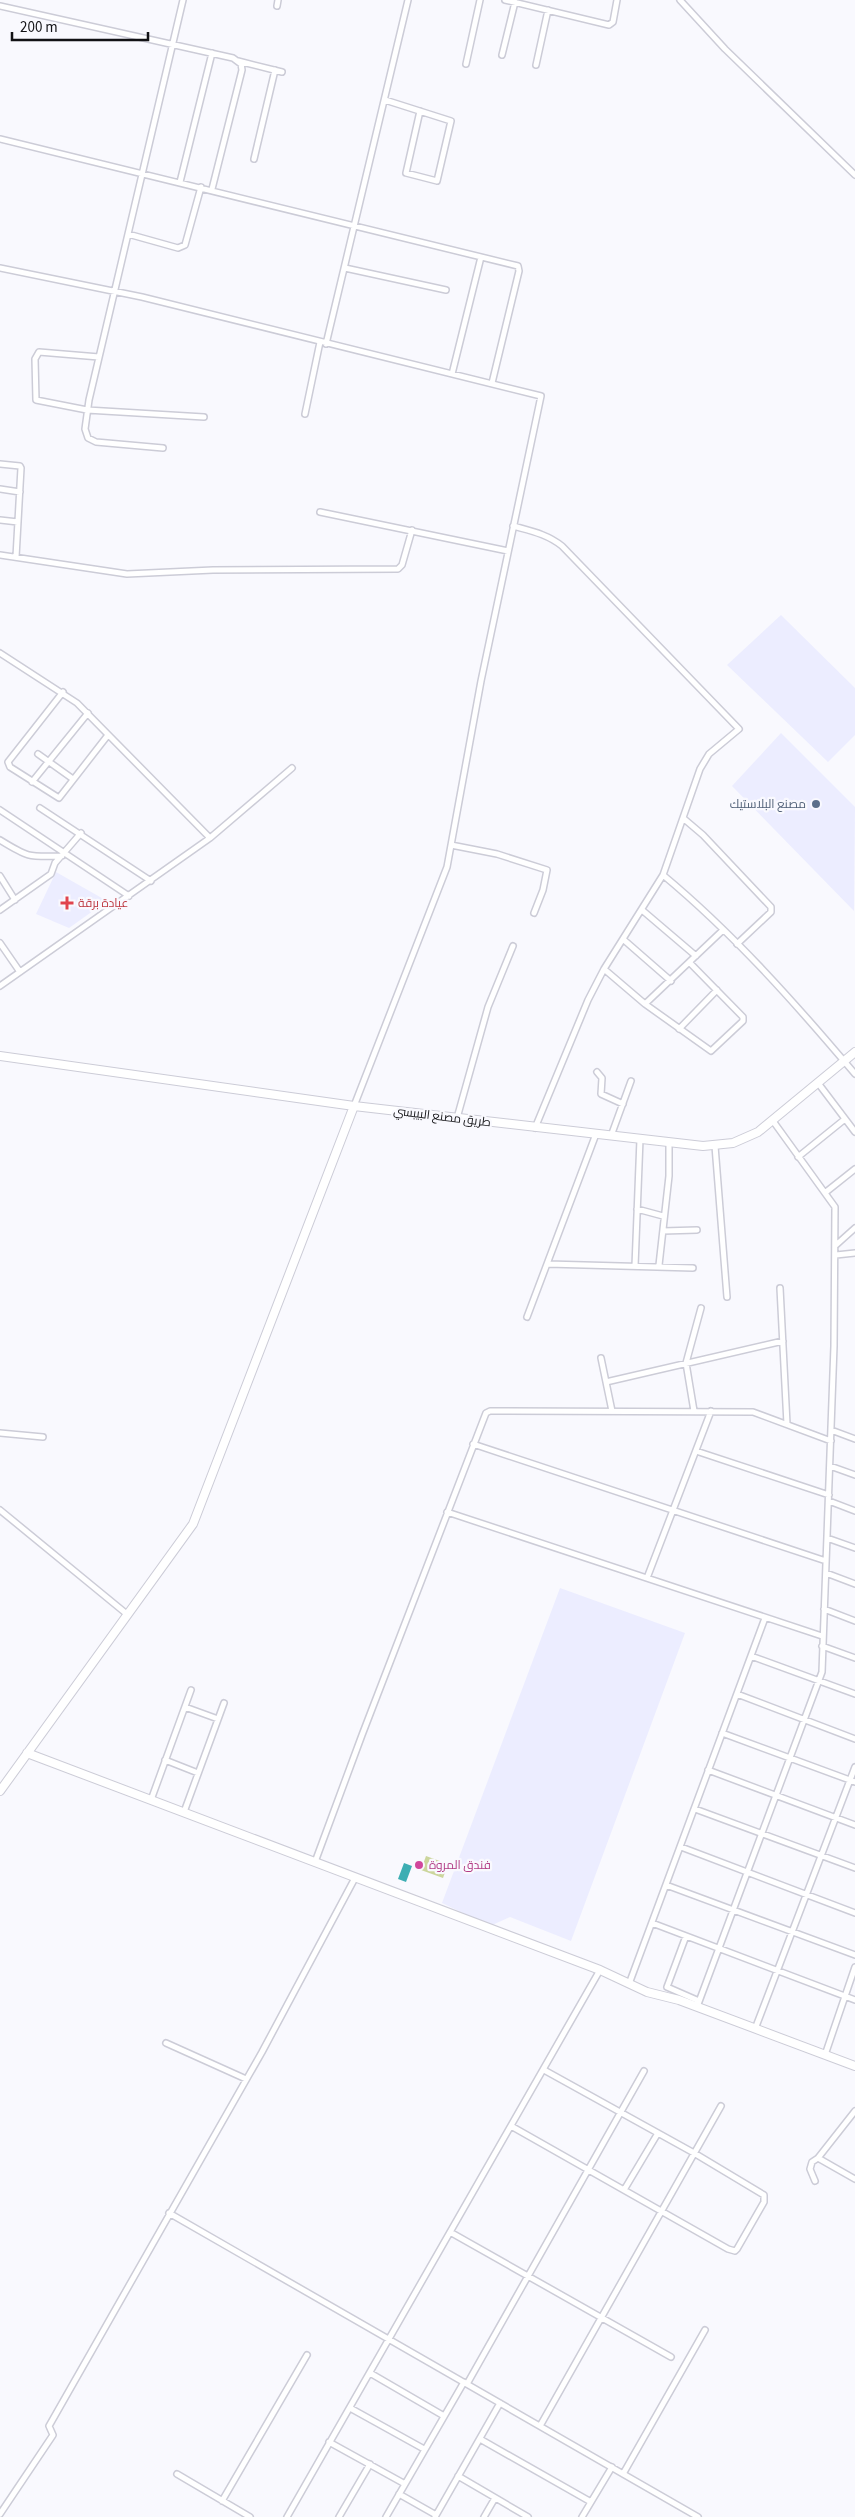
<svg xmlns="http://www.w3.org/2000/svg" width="855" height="2517" viewBox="0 0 855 2517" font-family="'Source Sans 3',Cairo,sans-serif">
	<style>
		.built { fill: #ecedff }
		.green { fill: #ccd69d }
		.water { fill: #3daeb3 }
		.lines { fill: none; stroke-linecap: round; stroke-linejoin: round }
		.street-casing { stroke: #ccccd7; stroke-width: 8 }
		.secondary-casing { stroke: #ccccd7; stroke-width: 10 }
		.street { stroke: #fff; stroke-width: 5 }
		.secondary { stroke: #fff; stroke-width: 8 }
		.service-dot { fill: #5c6f8a; stroke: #f9f9fe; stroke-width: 2 }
		.health-dot { fill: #e0444e; stroke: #f9f9fe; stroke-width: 2 }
		.hotel-dot { fill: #d1479c; stroke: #f9f9fe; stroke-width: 2 }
		.labels { text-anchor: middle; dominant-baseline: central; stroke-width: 4.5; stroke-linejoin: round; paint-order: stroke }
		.service-label { font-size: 12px; fill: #4e5e75; stroke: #f9f9fe; text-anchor: end }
		.health-label { font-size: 12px; fill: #be3a42; stroke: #f9f9fe; text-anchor: start }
		.street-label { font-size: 12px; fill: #121215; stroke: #f9f9fe }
		.hotel-label { font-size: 12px; fill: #b23c85; stroke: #f9f9fe; text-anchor: start }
	</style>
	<rect width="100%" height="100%" fill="#f9f9fe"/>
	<path class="built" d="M781 615 855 688V735L828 762 727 665Z
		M781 733 855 807 854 911 732 786Z
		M56 872 107 901 69 928 36 914Z
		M560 1588 685 1633 571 1941 510 1917 490 1926 442 1903Z"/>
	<path class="green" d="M426 1856 448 1864 443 1878 421 1870Z"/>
	<path class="water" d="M404 1863 412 1866 406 1882 398 1879Z"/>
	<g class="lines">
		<defs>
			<path id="street" d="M505 0 609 25 613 22 617 0
				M680 0 725 49 855 175
				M0 6 233 58 241 64 242 70 212 189
				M277 6 278 0
				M502 55 515 2
				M238 61 282 72
				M466 64 480 0
				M536 65 548 10
				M385 100 451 121 437 181 406 173 420 111
				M0 139 518 266 519 271 492 383
				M254 159 275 70
				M180 182 212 53
				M128 234 178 248 185 245 201 187
				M0 268 142 297 541 396 481 681 447 867 354 1106
				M345 268 446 290
				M326 344 408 0
				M99 357 39 352 35 359 36 400 87 410 204 417
				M452 374 481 257
				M305 414 320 342
				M163 448 96 442 88 438 85 429 89 400 183 0
				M0 464 20 466 21 468 16 557
				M0 489 20 492
				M320 512 508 551
				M0 520 18 522
				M513 526C531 531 547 534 562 546L739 729 709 754 700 769 663 875 604 969 588 1000 535 1128
				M0 555 127 574 213 570 398 569 402 565 412 530
				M0 653 77 703 210 838
				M63 692 8 762 10 767 59 798 108 735
				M38 754 73 779
				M32 782 88 713
				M40 808 151 881
				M0 810 129 896
				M683 818 703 835 771 907V912L737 944
				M0 840C29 858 29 857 62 856
				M451 845 497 854 547 870 543 890 534 913
				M663 875C734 934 796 1004 855 1074
				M0 876 15 900
				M0 910 51 874 55 863 81 833
				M642 910 696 956
				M624 940 671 981
				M0 943 20 972
				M604 969 645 1004 711 1051 743 1021V1017L690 963
				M0 986 210 838 292 768
				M645 1004 723 930
				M679 1029 717 990
				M597 1072 602 1078 601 1094 623 1104
				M818 1083 855 1132
				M457 1118 488 1007 513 946
				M611 1136 631 1081
				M715 1146 727 1297
				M798 1157 845 1119
				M826 1192 855 1169
				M637 1209 663 1216
				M663 1231 697 1230
				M836 1245 855 1228
				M836 1255 855 1253
				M548 1264 693 1268
				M659 1265 669 1176V1142
				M635 1266 640 1139
				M780 1288 787 1424
				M527 1317 596 1134
				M601 1358 612 1411
				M606 1382 783 1341
				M694 1411 686 1363 701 1308
				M831 1430 855 1439
				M0 1433 43 1437
				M473 1444 826 1561
				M696 1451 829 1495
				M830 1466 855 1475
				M829 1501 855 1511
				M0 1510 128 1615
				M447 1512 822 1636
				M827 1538 855 1548
				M826 1573 855 1584
				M647 1578 711 1411
				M824 1609 855 1621
				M822 1646 855 1658
				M751 1656 855 1694
				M737 1694 855 1739
				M185 1707 218 1719
				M722 1733 855 1782
				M165 1760 198 1773
				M708 1770 855 1825
				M151 1800 191 1690
				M695 1809 855 1868
				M184 1812 224 1703
				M681 1847 855 1913
				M315 1862 362 1735 486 1413 490 1411 753 1412 831 1441
				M666 1885 855 1955
				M652 1923 855 2000
				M686 1936 667 1987 699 2001
				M629 1984 765 1618
				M697 2007 822 1672 834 1346 835 1207 773 1121
				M755 2029 855 1767
				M166 2043 246 2079
				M825 2055 855 1967
				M511 2126 728 2249 735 2251 737 2249 764 2202V2195L694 2153 544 2070
				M818 2158 855 2179
				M815 2181 810 2169 812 2162 818 2158 855 2111
				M624 2190 658 2133
				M169 2213 698 2517
				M450 2232 671 2357
				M370 2373 444 2416
				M467 2384 644 2071
				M350 2408 424 2449
				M540 2426 721 2106
				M480 2439 591 2502
				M329 2442 405 2484
				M177 2474 250 2517
				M623 2474 705 2330
				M458 2476 528 2517
				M399 2494 436 2515
				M222 2501 307 2355
				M0 2514 53 2435 49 2426 262 2052 355 1878
				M287 2517 600 1970
				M339 2517 370 2464
				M386 2517 464 2382
				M435 2517 500 2403
				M484 2517 495 2498
				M582 2517 612 2467"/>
			<path id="secondary" d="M0 1056 354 1106 703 1146 733 1143 758 1132 855 1052
				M27 1753 600 1970 647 1992 679 2000 855 2066
				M0 1791 193 1524 354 1106"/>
		</defs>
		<use href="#street" class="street-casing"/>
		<use href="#secondary" class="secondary-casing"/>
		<use href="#street" class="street"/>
		<use href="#secondary" class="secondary"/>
	</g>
	<circle class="service-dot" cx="816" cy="804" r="5"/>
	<path class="health-dot" d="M64.5 895.5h5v5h5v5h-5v5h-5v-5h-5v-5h5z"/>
	<circle class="hotel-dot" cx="419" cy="1865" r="5"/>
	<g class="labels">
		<g class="service-label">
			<text x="806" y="804">مصنع البلاستيك</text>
		</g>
		<g class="health-label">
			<text x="78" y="903">عيادة برقة</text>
		</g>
		<g class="street-label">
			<text transform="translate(442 1117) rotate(7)">طريق مصنع البيبسي</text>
		</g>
		<g class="hotel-label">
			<text x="429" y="1865">فندق المروة</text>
		</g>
	</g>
	<path d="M12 32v8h136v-8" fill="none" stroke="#121215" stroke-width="2.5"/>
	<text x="20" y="32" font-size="15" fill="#121215" stroke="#f9f9fe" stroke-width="4" paint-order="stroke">200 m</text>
</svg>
